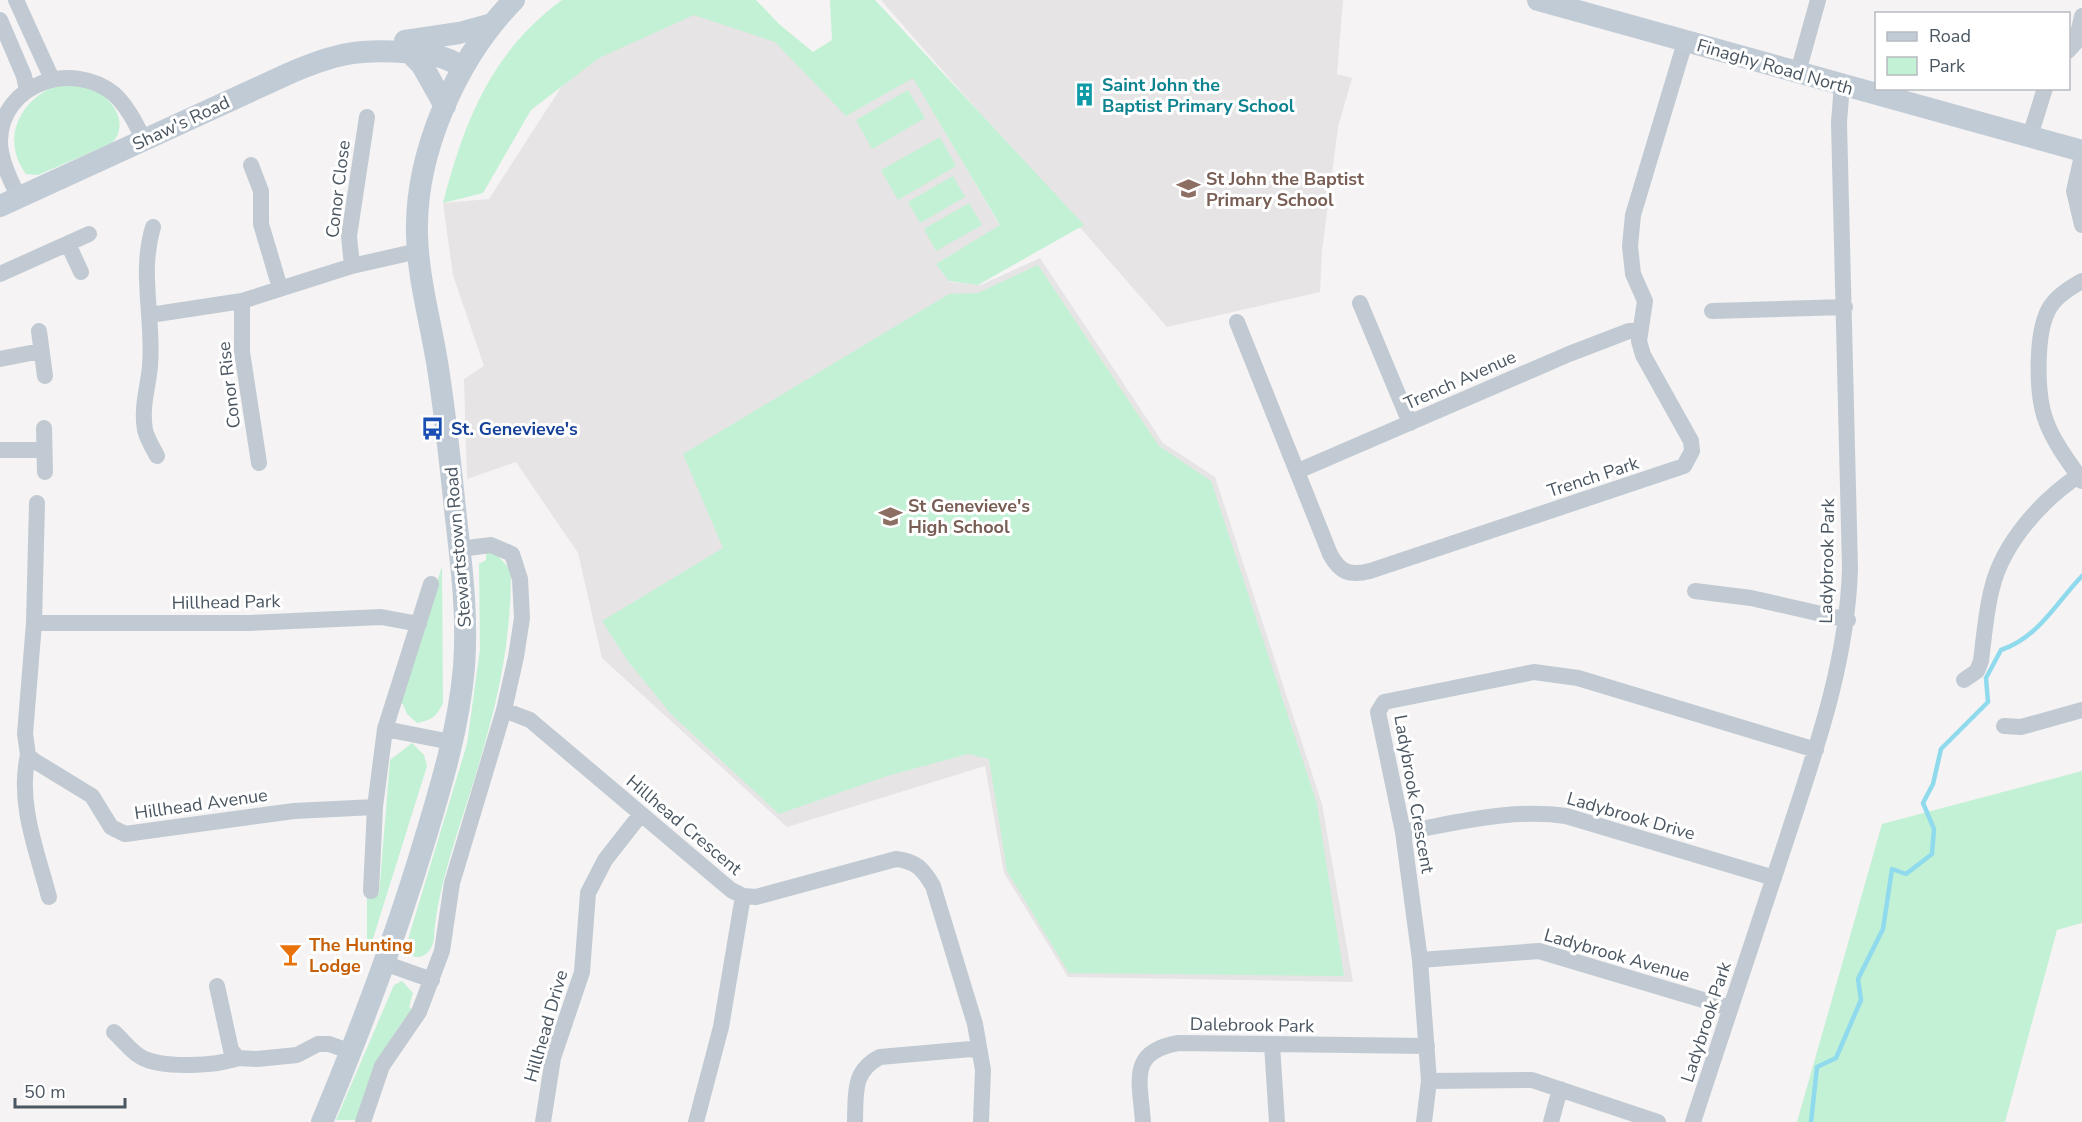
<svg xmlns="http://www.w3.org/2000/svg" width="2082" height="1122" viewBox="0 0 2082 1122" font-family="'Nunito Sans',sans-serif">
	<style>
		.education { fill: #e6e4e5 }
		.green { fill: #c3f1d5 }
		.lines { fill: none; stroke-linecap: round; stroke-linejoin: round }
		.stream { stroke: #90daee; stroke-width: 4.5 }
		.street { stroke: #c1cad2; stroke-width: 16 }
		.secondary { stroke: #c1cbd6; stroke-width: 22 }
		.labels { text-anchor: middle; dominant-baseline: central; stroke-width: 6; stroke-linejoin: round; paint-order: stroke }
		.street-label { font-size: 18px; fill: #4a5661; stroke: #fff }
		.culture-label { font-size: 18px; font-weight: bold; fill: #0d838f; stroke: #fff; text-anchor: start }
		.education-label { font-size: 18px; font-weight: bold; fill: #785e54; stroke: #fff; text-anchor: start }
		.transit-label { font-size: 18px; font-weight: bold; fill: #164399; stroke: #fff; text-anchor: start }
		.food-label { font-size: 18px; font-weight: bold; fill: #c56008; stroke: #fff; text-anchor: start }
	</style>
	<rect width="100%" height="100%" fill="#f5f3f3"/>
	<path class="education" d="M881 0H1343L1337 74 1352 78 1338 127 1322 251 1320 292 1167 327Z
		M705 7 783 43 846 116 913 77 1000 226 937 263 950 282 981 285 1040 258 1163 443 1215 477 1322 804 1353 982 1068 977 1004 873 985 766 787 827 602 658 578 553 516 462 467 479 464 379 484 366 453 275 443 203 489 199 571 72 648 23Z"/>
	<path class="green" d="M562 0H756L779 24 813 52 832 40 830 0H875L1084 225 978 285 949 281 936 264 1000 225 913 78 846 116 775 42 694 15 599 58 531 110 483 193 443 203C464 122 491 52 562 0Z
		M59 85C71 85 82 85 93 89 113 99 130 124 112 143L38 175 26 174C0 139 20 98 59 85Z
		M908 90 925 118 872 149 856 120Z
		M940 137 956 166 898 200 881 170Z
		M953 176 965 197 920 223 908 202Z
		M969 203 982 225 936 251 924 229Z
		M1038 265 1159 446 1211 481 1317 804 1344 976 1069 973 1007 871 989 759 968 754 887 776 779 814 671 714 627 660 602 621 723 548 683 454 949 294 978 293Z
		M486 553H495L511 570C511 652 495 712 471 790 457 835 437 890 434 937 434 950 420 966 406 951V946L467 744 480 649 479 564 486 560Z
		M442 566 443 703C436 717 432 720 417 723L407 714 403 704 399 703Z
		M412 743 424 755 427 766 370 948 367 947V895H379L390 760Z
		M2082 771V923L2057 930 2005 1122H1797L1882 824Z
		M402 981 413 993 409 1007 412 1009C382 1048 372 1073 357 1120H336L394 985Z"/>
	<g class="lines">
		<path class="stream" d="M1811 1122 1817 1067 1836 1058 1861 1000 1858 979 1883 929 1892 869 1906 874 1932 854 1934 829 1923 803 1933 784 1941 749 1988 702 1986 678 2001 650C2039 637 2055 604 2082 576"/>
		<path class="street" d="M16 0 52 79
			M0 20 24 76 27 90
			M2068 51 2076 42 2082 16
			M1798 72 1818 0
			M2030 136 2045 88
			M2082 156 2074 191 2082 225
			M251 165 261 191V224L280 288
			M19 198C11 181 0 160 0 141 1 83 73 60 114 94 127 106 137 125 144 141
			M153 227C139 273 154 318 150 366 148 388 141 407 145 430 147 439 153 448 157 456
			M68 244 81 272
			M352 266 349 236 367 117
			M0 274 89 234
			M2082 281C2070 288 2058 295 2050 307 2035 331 2036 395 2046 421 2054 443 2069 462 2082 481
			M242 301V352L259 463
			M1360 303 1410 423
			M1712 311 1845 307
			M150 315 242 301 352 266 418 251
			M1237 322 1330 554C1340 573 1350 576 1370 571L1684 466 1692 451 1691 441 1643 355 1639 341 1645 301 1633 274 1630 246 1633 215 1685 42
			M39 331 45 376
			M0 359 41 351
			M44 428 45 472
			M0 450H44
			M1298 471 1569 354 1629 331H1640
			M37 503 34 623 25 734 28 755 33 760 92 796 111 827 125 834 294 811 375 807
			M1695 591 1751 598 1848 620
			M34 623H250L381 617 419 624
			M1964 680 1977 671 1981 661C1984 637 1986 611 1992 588 2003 543 2041 501 2078 476
			M504 710 530 720 731 890 743 896 756 897 896 859C916 861 923 869 933 886L975 1024 983 1070 981 1122
			M2004 726 2021 727 2082 710
			M385 729 451 742
			M28 755C17 803 37 851 49 897
			M1403 832C1457 823 1512 808 1566 816L1774 878
			M371 891 375 807 385 729 431 584
			M1420 960 1539 951 1730 1008
			M384 963 432 980
			M217 986 231 1050 238 1058 257 1059 297 1055 318 1044H329L352 1052
			M114 1032C124 1041 130 1051 141 1057 162 1069 216 1066 238 1058
			M1272 1045 1277 1122
			M1429 1081 1532 1080 1658 1122
			M363 1122 382 1066 419 1012 442 951 452 883 504 710 516 657 522 618 520 579 512 554 491 545 460 549
			M543 1122 553 1058 582 972 588 893 605 860 641 814
			M696 1122 721 1027 743 896
			M855 1122C856 1094 852 1071 880 1057L971 1049 980 1052
			M1143 1122C1140 1081 1128 1051 1179 1043L1427 1046
			M1424 1122 1429 1081 1420 960 1403 832 1378 712 1384 702 1534 672 1578 678 1816 750
			M1551 1122 1560 1089
			M1693 1122C1724 1027 1756 932 1787 838 1816 749 1847 663 1850 569L1839 122 1842 85"/>
		<path class="secondary" d="M1538 0 2082 151
			M405 41 459 33 492 24
			M409 52 422 65 445 106
			M0 206 290 73C334 54 357 49 404 52 429 54 440 54 463 67
			M322 1122C361 1029 396 936 425 839 442 783 459 726 464 667 468 613 461 562 455 509 450 460 445 411 437 362 430 319 418 278 417 234 415 152 457 58 514 0"/>
	</g>
	<defs>
		<symbol id="building-bare" viewBox="-9 -9 18 18"><path d="M-4-6H4V6H1V3H-1V6H-4ZM-2.5-4.3h1.7v1.8h-1.7ZM.8-4.3h1.7v1.8H.8ZM-2.5-1h1.7V.8h-1.7ZM.8-1h1.7V.8H.8Z" fill="#0f9aa8" stroke="#fff" stroke-width="2.5" paint-order="stroke"/></symbol>
		<symbol id="school-bare" viewBox="-9 -9 18 18"><path d="M0-5L7-2L0 1L-7-2ZM-4 1L0 2.5L4 1V4Q0 6-4 4Z" fill="#8d6e63" stroke="#fff" stroke-width="2.5" paint-order="stroke"/></symbol>
		<symbol id="bus-bare" viewBox="-9 -9 18 18"><path d="M-5-6H5V4H4V6H2V4H-2V6H-4V4H-5ZM-3.5-4V0h7V-4ZM-3.5 1.2v1.5H-2V1.2ZM2 1.2v1.5H3.5V1.2Z" fill="#1a4fb4" stroke="#fff" stroke-width="2.5" paint-order="stroke"/></symbol>
		<symbol id="bar-bare" viewBox="-9 -9 18 18"><path d="M-6-5H6L.8 .8V4.5H3.5V6h-7V4.5H-.8V.8Z" fill="#e8710a" stroke="#fff" stroke-width="2.5" paint-order="stroke"/></symbol>
	</defs>
	<g fill-rule="evenodd">
		<use href="#building-bare" x="1068" y="78" width="33" height="33"/>
		<use href="#school-bare" x="1172" y="172" width="33" height="33"/>
		<use href="#bus-bare" x="416" y="412" width="33" height="33"/>
		<use href="#school-bare" x="874" y="500" width="33" height="33"/>
		<use href="#bar-bare" x="274" y="938" width="33" height="33"/>
	</g>
	<g class="labels">
		<g class="street-label">
			<text transform="translate(1775 67) rotate(16)">Finaghy Road North</text>
			<text transform="translate(181 123) rotate(-25)">Shaw's Road</text>
			<text transform="translate(338 189) rotate(-83)">Conor Close</text>
			<text transform="translate(1460 380) rotate(-24)">Trench Avenue</text>
			<text transform="translate(229 385) rotate(-97)">Conor Rise</text>
			<text transform="translate(1593 477) rotate(-18)">Trench Park</text>
			<text transform="translate(458 547) rotate(-95)">Stewartstown Road</text>
			<text transform="translate(1827 561) rotate(-89)">Ladybrook Park</text>
			<text transform="translate(226 602) rotate(-1)">Hillhead Park</text>
			<text transform="translate(1414 794) rotate(80)">Ladybrook Crescent</text>
			<text transform="translate(201 804) rotate(-8)">Hillhead Avenue</text>
			<text transform="translate(1631 816) rotate(16)">Ladybrook Drive</text>
			<text transform="translate(684 825) rotate(40)">Hillhead Crescent</text>
			<text transform="translate(1617 955) rotate(16)">Ladybrook Avenue</text>
			<text transform="translate(1706 1022) rotate(-72)">Ladybrook Park</text>
			<text transform="translate(1252 1025) rotate(1)">Dalebrook Park</text>
			<text transform="translate(546 1026) rotate(-74)">Hillhead Drive</text>
		</g>
		<g class="culture-label">
			<text x="1102" y="85">Saint John the<tspan x="1102" dy="21">Baptist Primary School</tspan></text>
		</g>
		<g class="education-label">
			<text x="1206" y="179">St John the Baptist<tspan x="1206" dy="21">Primary School</tspan></text>
			<text x="908" y="506">St Genevieve's<tspan x="908" dy="21">High School</tspan></text>
		</g>
		<g class="transit-label">
			<text x="451" y="429">St. Genevieve's</text>
		</g>
		<g class="food-label">
			<text x="309" y="945">The Hunting<tspan x="309" dy="21">Lodge</tspan></text>
		</g>
	</g>
	<rect x="1875" y="12" width="195" height="78" fill="#ffffff" stroke="#b7bbc0" stroke-width="1.5"/>
	<rect x="1887" y="32" width="30" height="9" fill="#c1cbd6" stroke="#b7bbc0" stroke-width="1.5"/>
	<text x="1929" y="42" font-size="18" fill="#4a5661">Road</text>
	<rect x="1887" y="57" width="30" height="18" fill="#c3f1d5" stroke="#b7bbc0" stroke-width="1.5"/>
	<text x="1929" y="72" font-size="18" fill="#4a5661">Park</text>
	<path d="M15 1098v9h110v-9" fill="none" stroke="#4a5661" stroke-width="3"/>
	<text x="24" y="1098" font-size="18" fill="#4a5661" stroke="#ffffff" stroke-width="4.5" paint-order="stroke">50 m</text>
</svg>
